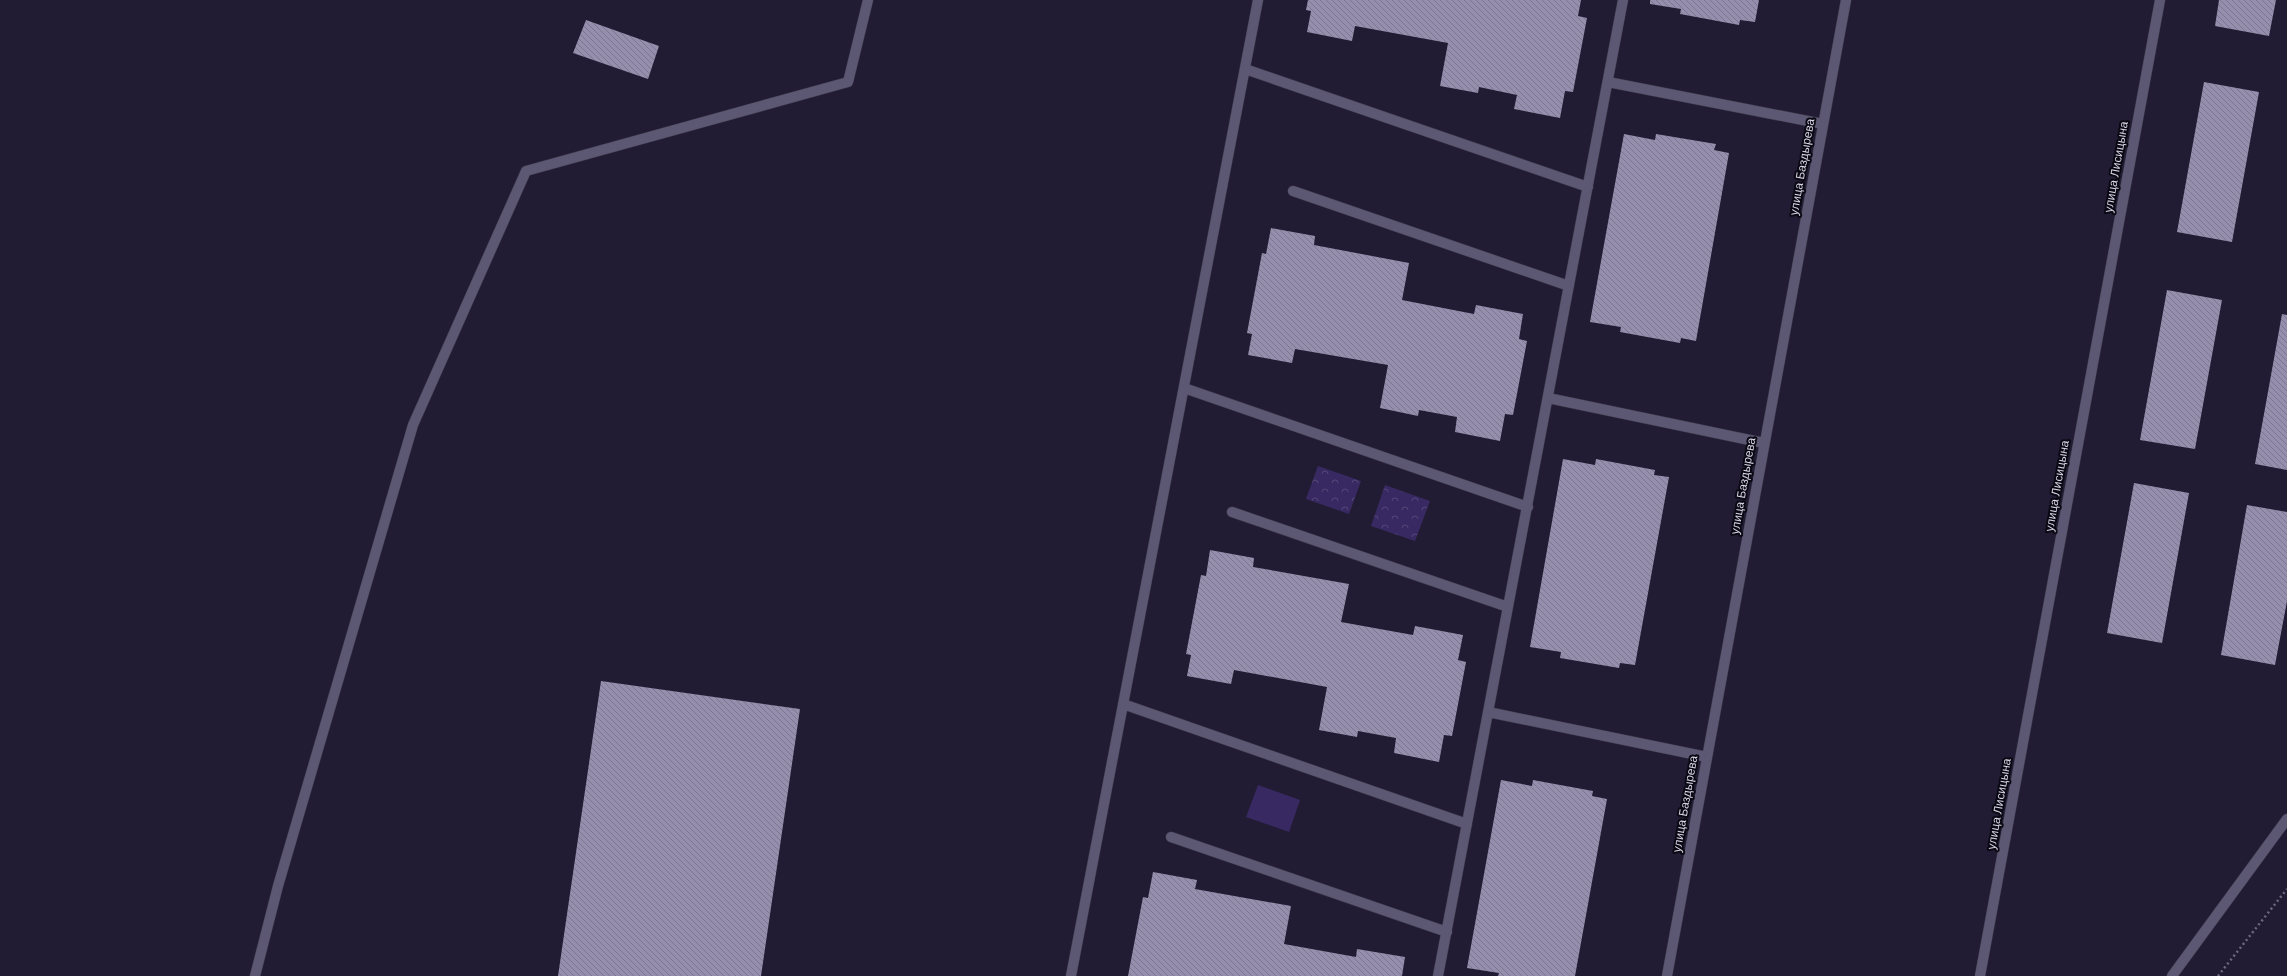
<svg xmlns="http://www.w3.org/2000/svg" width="2287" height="976" viewBox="0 0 2287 976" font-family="Arial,sans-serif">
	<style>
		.grass { fill: #392962 }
		.park { fill: url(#park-crowns) }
		.building { fill: url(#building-back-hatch) }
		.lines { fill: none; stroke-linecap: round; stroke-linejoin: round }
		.minor-casing { stroke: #3c384b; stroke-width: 11 }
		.path { stroke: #6c697d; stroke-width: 2.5; stroke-dasharray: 2 3; stroke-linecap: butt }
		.minor { stroke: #5c5772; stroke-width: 10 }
		.labels { text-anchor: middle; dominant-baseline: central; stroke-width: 4; stroke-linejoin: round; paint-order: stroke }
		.street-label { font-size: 12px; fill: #d8d6e6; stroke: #0a0812 }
	</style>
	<defs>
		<pattern id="park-crowns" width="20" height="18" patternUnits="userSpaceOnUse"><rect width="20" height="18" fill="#392962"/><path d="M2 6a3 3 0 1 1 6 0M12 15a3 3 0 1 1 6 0" fill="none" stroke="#554778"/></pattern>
		<pattern id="building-back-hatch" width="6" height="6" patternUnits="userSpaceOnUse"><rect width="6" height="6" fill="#958fad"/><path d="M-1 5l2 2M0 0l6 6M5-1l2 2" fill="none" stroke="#7c778e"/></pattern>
	</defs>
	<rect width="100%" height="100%" fill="#211c33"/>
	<path class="grass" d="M1258 785 1300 800 1289 832 1246 817Z"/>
	<path class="park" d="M1318 466 1361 481 1349 514 1306 499Z
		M1385 485 1430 501 1415 541 1371 526Z"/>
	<path class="building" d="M1308 0H1581L1578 16 1587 18 1573 92 1565 91 1560 118 1514 109 1517 95 1479 87 1478 93 1440 86 1448 43 1355 26 1352 41 1307 32 1311 11 1306 10Z
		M1650 0H1759L1755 22 1740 20 1739 25 1680 14 1681 9 1650 4Z
		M2219 0H2276L2269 36 2215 26Z
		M586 20 659 46 648 79 573 53Z
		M2204 82 2259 92 2232 242 2177 232Z
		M1624 134 1655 140 1656 134 1716 144 1714 150 1729 153 1696 341 1681 338 1680 343 1620 332 1621 327 1590 322Z
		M1271 228 1315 236 1314 245 1409 263 1402 300 1474 314 1476 305 1523 314 1519 339 1527 341 1513 415 1505 414 1500 441 1455 432 1457 417 1419 410 1418 416 1380 408 1388 365 1295 349 1292 363 1248 355 1252 334 1247 333 1262 253 1266 254Z
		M2167 290 2222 300 2195 449 2140 440Z
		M2282 314 2287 315V470L2255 464Z
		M1563 459 1595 465 1596 459 1655 470 1654 475 1669 477 1635 665 1620 663 1619 668 1560 658 1561 652 1530 647Z
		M2134 483 2189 493 2162 643 2107 633Z
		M2247 505 2287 512V601L2275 665 2221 655Z
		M1210 550 1254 558 1253 567 1349 584 1341 622 1413 635 1415 626 1463 635 1458 660 1466 662 1452 736 1444 735 1439 762 1394 753 1396 738 1358 731 1357 737 1319 730 1327 687 1234 670 1231 684 1187 676 1191 655 1186 654 1201 575 1206 576Z
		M601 681 800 709 761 976H558Z
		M1501 780 1532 786 1533 780 1593 791 1592 796 1607 799 1575 976H1498L1499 973 1467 968Z
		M1153 872 1197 880 1195 889 1291 906 1284 944 1356 957 1357 949 1405 957 1402 976H1128L1143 897 1148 898Z"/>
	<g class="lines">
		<defs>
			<path id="minor" d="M1245 69 1588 187
				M1608 82 1823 124
				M1293 191 1569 286
				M1184 388 1528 507
				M1548 398 1764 443
				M1232 512 1508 607
				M1123 704 1467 824
				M1488 712 1707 757
				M1171 837 1447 932
				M255 976 278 886 413 425 526 171 848 82 868 0
				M1071 976 1258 0
				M1438 976 1623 0
				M1667 976 1846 0
				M1980 976 2160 0
				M2172 976 2287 819"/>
		</defs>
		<use href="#minor" class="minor-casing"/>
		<path class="path" d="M2218 976 2287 889"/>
		<use href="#minor" class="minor"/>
	</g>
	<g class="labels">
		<g class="street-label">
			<text transform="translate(1802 167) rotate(-80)">улица Баздырева</text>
			<text transform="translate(2116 167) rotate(-80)">улица Лисицына</text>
			<text transform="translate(1743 486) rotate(-80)">улица Баздырева</text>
			<text transform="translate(2057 486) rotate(-80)">улица Лисицына</text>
			<text transform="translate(1685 804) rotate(-80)">улица Баздырева</text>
			<text transform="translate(1999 804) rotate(-80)">улица Лисицына</text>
		</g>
	</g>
</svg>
